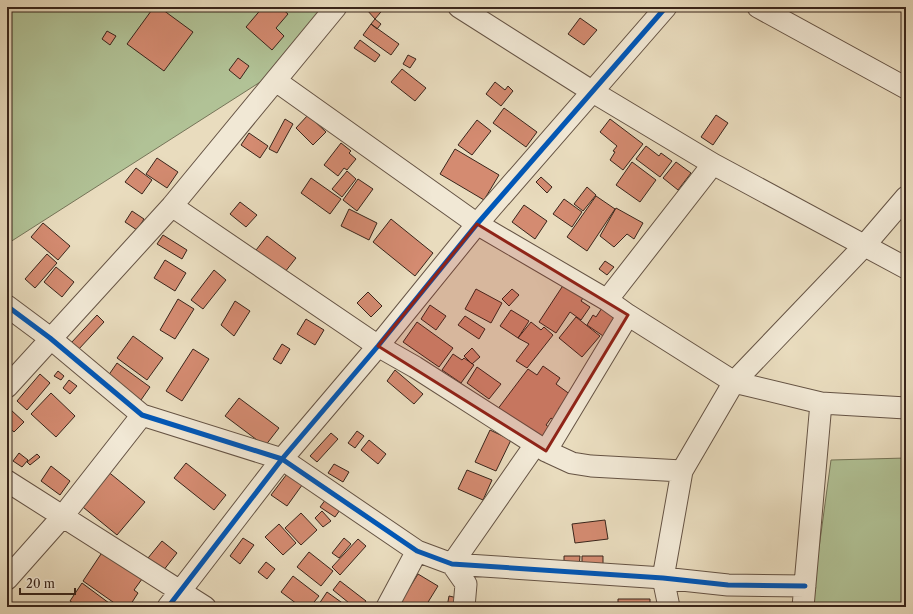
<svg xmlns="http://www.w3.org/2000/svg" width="913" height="614" viewBox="0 0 913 614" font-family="'Libre Caslon Text',serif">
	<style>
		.green { fill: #b1c296; stroke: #757458 }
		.building { fill: #d48b71; stroke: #39251b }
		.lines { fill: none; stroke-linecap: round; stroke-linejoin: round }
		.minor-casing { stroke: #655344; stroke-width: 23 }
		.minor { stroke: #f1e8d5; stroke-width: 21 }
		.cycleway-casing { stroke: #f1e8d5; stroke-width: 8 }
		.cycleway { stroke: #0057b8; stroke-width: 5 }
		.marked { fill: #8f2418; fill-opacity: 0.2; stroke: #8f2418; stroke-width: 3; stroke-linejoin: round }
	</style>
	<rect width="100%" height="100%" fill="#e9dcbe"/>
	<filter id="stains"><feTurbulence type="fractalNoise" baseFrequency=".005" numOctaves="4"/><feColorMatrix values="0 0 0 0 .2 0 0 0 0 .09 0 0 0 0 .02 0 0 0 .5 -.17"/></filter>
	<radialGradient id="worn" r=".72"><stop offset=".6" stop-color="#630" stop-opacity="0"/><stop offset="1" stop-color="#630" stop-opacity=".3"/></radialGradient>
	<path class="green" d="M7 7H326L315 47 7 244Z
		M906 458V607H811L831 460Z"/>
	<path class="building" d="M154 7H159L193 32 164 71 127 44Z
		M263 7H280L288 14 276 28 284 36 272 50 246 27Z
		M371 7H385L375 19 367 10Z
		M580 18 597 30 584 45 568 34Z
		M375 19 381 24 377 29 371 24Z
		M371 24 399 44 391 55 363 35Z
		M107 31 116 36 110 45 102 39Z
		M360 40 380 55 375 62 354 48Z
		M408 55 416 59 410 68 403 64Z
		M238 58 249 66 240 79 229 70Z
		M402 69 426 88 415 101 391 82Z
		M495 82 505 90 508 86 513 91 501 106 486 94Z
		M504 108 537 132 526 147 493 123Z
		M308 115 326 132 313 145 296 128Z
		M716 115 728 123 713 145 701 137Z
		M285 119 293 124 277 153 269 149Z
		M610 119 643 144 623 170 610 160 615 152 613 151 617 146 600 132Z
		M477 120 491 131 472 155 458 145Z
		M249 133 268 146 260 158 241 145Z
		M341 143 351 151 349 153 356 159 347 170 344 168 338 176 324 165Z
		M646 146 659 156 661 153 672 161 660 177 636 159Z
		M455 149 499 175 484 200 440 174Z
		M157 158 178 172 167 188 146 174Z
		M632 162 656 180 640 202 616 185Z
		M676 162 691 173 678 190 663 178Z
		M136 168 152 180 142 194 125 182Z
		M347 171 356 179 342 197 332 189Z
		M541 177 552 187 547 193 536 182Z
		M311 178 341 199 330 214 301 193Z
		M358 179 373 189 357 211 343 200Z
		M587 187 596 195 583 211 574 204Z
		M596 196 615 209 587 251 567 237Z
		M564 199 582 212 572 227 553 214Z
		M240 202 257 215 246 227 230 214Z
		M524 205 547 221 535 239 512 222Z
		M616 208 643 223 634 239 627 234 614 247 600 236Z
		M349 209 377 223 369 240 341 226Z
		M132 211 144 219 137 230 125 222Z
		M391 219 433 253 415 276 373 242Z
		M43 223 70 246 58 260 31 237Z
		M163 235 187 250 182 259 157 244Z
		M267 236 296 258 281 277 253 254Z
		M47 254 57 263 35 288 25 279Z
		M165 260 186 273 175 291 154 278Z
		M605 261 614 267 607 275 599 269Z
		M56 267 74 282 62 297 44 282Z
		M214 270 226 280 203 309 191 300Z
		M564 284 583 298 581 301 590 307 581 320 570 312 556 333 539 322Z
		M476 289 502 303 491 323 465 309Z
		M512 289 519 295 509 306 502 299Z
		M368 292 382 306 371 317 357 303Z
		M178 299 194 309 175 339 160 330Z
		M235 301 250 311 234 336 221 325Z
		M606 302 623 314 606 338 587 325 593 315 596 317Z
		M430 305 446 316 436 330 421 319Z
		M511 310 529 321 518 338 500 326Z
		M97 315 104 322 78 350 71 343Z
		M465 316 485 329 479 339 458 325Z
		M576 317 600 336 582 357 559 338Z
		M306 319 324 330 315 345 297 334Z
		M417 322 453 348 439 367 403 342Z
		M531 322 541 330 544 327 553 335 527 368 516 361 529 344 518 338Z
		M133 336 163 358 147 380 117 358Z
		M282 344 290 349 281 364 273 359Z
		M472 348 480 357 472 364 464 356Z
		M193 349 209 359 182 401 166 391Z
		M453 354 462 360 464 358 474 365 461 383 442 370Z
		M117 363 150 387 141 400 108 376Z
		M543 366 560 378 556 384 571 395 558 409 562 412 555 421 551 418 546 425 550 428 540 442 497 410 528 369 537 375Z
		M477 367 501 384 489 399 467 383Z
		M395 370 423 394 414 404 387 381Z
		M58 371 64 376 61 380 54 376Z
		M40 374 50 383 27 410 17 401Z
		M69 380 77 386 70 394 63 388Z
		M51 393 75 416 56 437 31 414Z
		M239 398 279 428 265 446 225 416Z
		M11 410 24 422 14 432 7 426V414Z
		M490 430 511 440 496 471 475 462Z
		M357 431 364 436 355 448 348 443Z
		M331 433 338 439 317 462 310 456Z
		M369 440 386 454 378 464 361 450Z
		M19 453 28 460 22 467 13 461Z
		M37 454 40 457 30 465 27 462Z
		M186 463 226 495 214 510 174 478Z
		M334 464 349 472 343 482 328 473Z
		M51 466 70 481 60 495 41 481Z
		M106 470 145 502 117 535 78 503Z
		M290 470 305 481 287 506 271 495Z
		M467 470 492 480 483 500 458 489Z
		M326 499 340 510 335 517 320 507Z
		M322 511 331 521 323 527 315 518Z
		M301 513 317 530 301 545 285 528Z
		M605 520 608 539 575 543 572 524Z
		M279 524 296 543 283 555 265 537Z
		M243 538 254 545 240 564 230 556Z
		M344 538 351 544 339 558 332 553Z
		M358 539 366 546 340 575 332 567Z
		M162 541 177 553 163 571 148 558Z
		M105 548 145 575 134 590 138 593 129 607H120L83 581Z
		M309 552 333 571 321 586 297 567Z
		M564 556H580L579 568H564Z
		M582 556H603V569L582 570Z
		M266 562 275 569 267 579 258 572Z
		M418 574 438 586 425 607H407L400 603Z
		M293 576 319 596 310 607H301L281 592Z
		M340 581 366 601 362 607H354L333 590Z
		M82 583 109 603 105 607H79L70 601Z
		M327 592 348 607H317Z
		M449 596 462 599 460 607H447Z
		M618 599H650V607H618Z"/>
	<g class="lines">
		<defs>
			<path id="minor" d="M459 7 593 92 713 164 906 268
				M758 7 906 88
				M276 81 477 224 607 300 628 315 734 382 821 403 906 408
				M172 206 378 346 415 367 546 451 572 463 591 466 682 471
				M607 300 713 164
				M7 306 50 338 142 415 282 459 417 551 452 564 663 578 728 585 805 586
				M7 387 172 206 336 7
				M546 451 628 315
				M7 481 205 607
				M7 579 62 517 142 415
				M168 607 282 459 378 346 477 224 666 7
				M387 607 417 551
				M464 607 466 584 452 564 535 445
				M669 607 663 578 682 471 734 382 864 246 906 197
				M803 607 821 403"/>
		</defs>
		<use href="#minor" class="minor-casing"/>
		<use href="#minor" class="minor"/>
		<defs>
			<path id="cycleway" d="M7 306 50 338 142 415 282 459 417 551 452 564 663 578 728 585 805 586
				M168 607 282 459 378 346 477 224 666 7"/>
		</defs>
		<use href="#cycleway" class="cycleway-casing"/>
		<use href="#cycleway" class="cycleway"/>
	</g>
	<path class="marked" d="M477 224 628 315 546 451 378 346Z"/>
	<rect width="913" height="614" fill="none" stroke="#e9dcbe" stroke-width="24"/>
	<rect x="8" y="8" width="897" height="598" fill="none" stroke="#39251b" stroke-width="2"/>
	<rect x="12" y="12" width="889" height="590" fill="none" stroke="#39251b"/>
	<path d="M20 588v6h55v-6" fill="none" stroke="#39251b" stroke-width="2"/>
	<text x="26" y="588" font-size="12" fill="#39251b" stroke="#f1e8d5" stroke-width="3" paint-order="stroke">20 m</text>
	<rect width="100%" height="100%" filter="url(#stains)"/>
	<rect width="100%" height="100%" fill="url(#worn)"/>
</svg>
